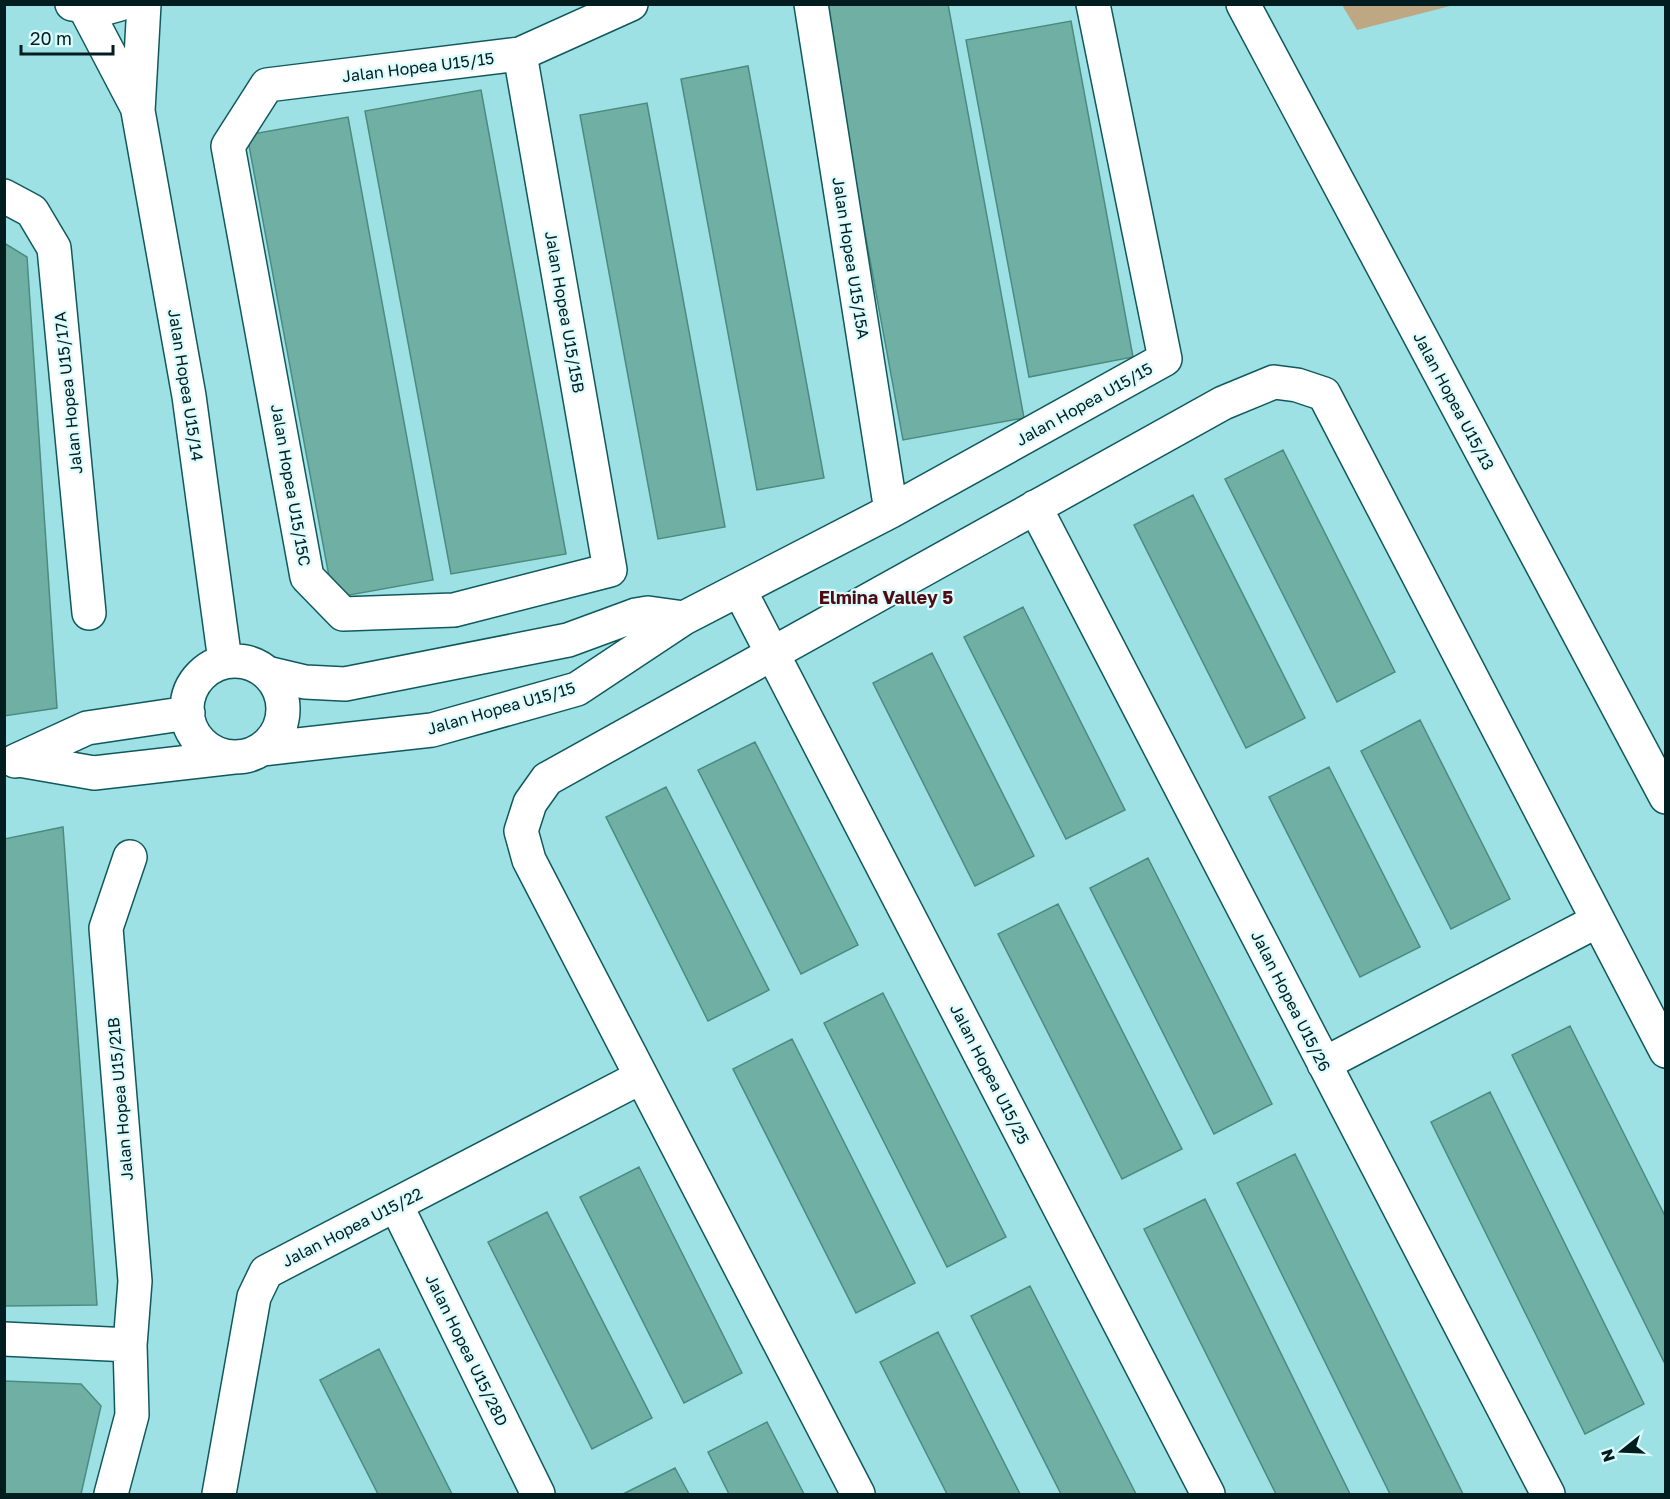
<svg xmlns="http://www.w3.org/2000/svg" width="1670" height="1499" viewBox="0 0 1670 1499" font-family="'Golos Text',sans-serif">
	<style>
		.green { fill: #bea884 }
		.building { fill: #70afa3; stroke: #4d8b80; stroke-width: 1.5 }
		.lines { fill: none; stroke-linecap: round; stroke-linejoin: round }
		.minor-casing { stroke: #0f595d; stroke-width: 36 }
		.major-casing { stroke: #0f595d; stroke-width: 36 }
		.minor { stroke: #fff; stroke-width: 33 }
		.major { stroke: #fff; stroke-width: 33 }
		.labels { text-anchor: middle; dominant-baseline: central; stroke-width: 4.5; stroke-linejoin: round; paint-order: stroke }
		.street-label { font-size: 16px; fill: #021d1f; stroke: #dbfbfd }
		.neighbourhood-label { font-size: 18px; font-weight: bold; fill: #500b12; stroke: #dbfbfd }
	</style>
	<rect width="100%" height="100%" fill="#9ee1e5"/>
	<path class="green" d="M1342 5H1454L1357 30Z"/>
	<path class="building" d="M823 4H948L1024 418 903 440Z
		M1071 21 1133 357 1029 377 966 40Z
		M748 66 824 478 757 490 681 79Z
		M481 90 566 554 451 574 365 111Z
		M647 103 725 527 658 539 580 115Z
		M348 117 433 580 333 598 247 135Z
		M4 243 27 257 57 708 4 716Z
		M1283 450 1395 672 1337 702 1225 479Z
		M1193 495 1305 718 1246 748 1134 525Z
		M1023 607 1125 810 1066 839 964 637Z
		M932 653 1034 856 975 886 873 683Z
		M1420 720 1510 899 1451 929 1361 751Z
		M755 742 858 945 801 974 698 770Z
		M1329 767 1420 947 1360 977 1269 797Z
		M666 787 769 990 708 1021 606 817Z
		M63 827 97 1305 4 1306V839Z
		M1148 858 1272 1104 1214 1134 1090 888Z
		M1058 904 1182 1149 1122 1179 998 934Z
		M883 993 1006 1237 947 1267 824 1023Z
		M1570 1026 1666 1218V1366L1512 1055Z
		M792 1039 915 1283 856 1313 733 1069Z
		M1490 1092 1644 1404 1585 1434 1431 1122Z
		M1295 1154 1463 1494H1390L1237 1183Z
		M639 1167 742 1373 684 1403 580 1197Z
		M1205 1199 1350 1494H1276L1144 1229Z
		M547 1212 652 1418 592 1449 488 1242Z
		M1030 1286 1136 1494H1061L971 1316Z
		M938 1332 1020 1494H947L880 1362Z
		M379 1349 452 1494H378L320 1380Z
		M4 1381 81 1384 101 1406 81 1494H4Z
		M767 1422 804 1494H729L708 1452Z
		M675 1468 689 1494H623Z"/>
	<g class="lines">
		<defs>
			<path id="minor" d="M144 4 138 111 189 396 225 661
				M811 4 891 511
				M1243 4 1666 797
				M85 8 138 109
				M520 54 610 570 454 610 343 614 307 577 228 146 267 85 520 54 631 4
				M4 196 32 211 54 248 89 613
				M1035 507 1548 1494
				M740 591 1208 1494
				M187 709a48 48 0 1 1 96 0a48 48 0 1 1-96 0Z
				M267 673 305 682 345 684 568 640 636 615 648 613 684 618
				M262 749 432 730 577 689 684 618 891 511 1165 359 1093 4
				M19 760 94 773 234 757
				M15 761 87 728 188 713
				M1324 1064 1597 921
				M396 1205 538 1494
				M4 1339 130 1345
				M111 1494 132 1415 130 1345 135 1281 106 928 130 857
				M219 1494 254 1297 266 1272 641 1077
				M858 1494 529 860 521 831 530 803 547 779 1223 403 1274 382 1297 385 1324 394 1666 1051"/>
			<path id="major" d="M72 4 102 9 120 4"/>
		</defs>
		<use href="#minor" class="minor-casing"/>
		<use href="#major" class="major-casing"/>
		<use href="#minor" class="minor"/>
		<use href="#major" class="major"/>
	</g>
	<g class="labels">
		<g class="street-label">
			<text transform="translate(418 67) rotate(-7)">Jalan Hopea U15/15</text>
			<text transform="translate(851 258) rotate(81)">Jalan Hopea U15/15A</text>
			<text transform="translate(565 312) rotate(80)">Jalan Hopea U15/15B</text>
			<text transform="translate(186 385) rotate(81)">Jalan Hopea U15/14</text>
			<text transform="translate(68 393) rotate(-96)">Jalan Hopea U15/17A</text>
			<text transform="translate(1454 401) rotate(62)">Jalan Hopea U15/13</text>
			<text transform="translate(1084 404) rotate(-29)">Jalan Hopea U15/15</text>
			<text transform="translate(291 485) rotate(80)">Jalan Hopea U15/15C</text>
			<text transform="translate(501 708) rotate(-16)">Jalan Hopea U15/15</text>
			<text transform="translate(1291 1001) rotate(63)">Jalan Hopea U15/26</text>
			<text transform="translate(990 1074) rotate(63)">Jalan Hopea U15/25</text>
			<text transform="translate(120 1099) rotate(-95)">Jalan Hopea U15/21B</text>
			<text transform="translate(352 1227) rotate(-27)">Jalan Hopea U15/22</text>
			<text transform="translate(467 1350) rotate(64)">Jalan Hopea U15/28D</text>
		</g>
		<g class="neighbourhood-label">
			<text x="886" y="597">Elmina Valley 5</text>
		</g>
	</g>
	<rect width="1670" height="1499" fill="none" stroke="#021d1f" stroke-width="12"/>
	<g transform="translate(1622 1451) rotate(252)" stroke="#dbfbfd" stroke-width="4.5" paint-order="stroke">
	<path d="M0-4.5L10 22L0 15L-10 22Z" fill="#021d1f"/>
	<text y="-9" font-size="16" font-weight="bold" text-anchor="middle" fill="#021d1f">N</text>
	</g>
	<path d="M21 45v9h92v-9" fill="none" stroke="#021d1f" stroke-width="3"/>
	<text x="30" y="45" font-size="18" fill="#021d1f" stroke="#dbfbfd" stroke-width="4.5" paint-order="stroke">20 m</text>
</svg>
